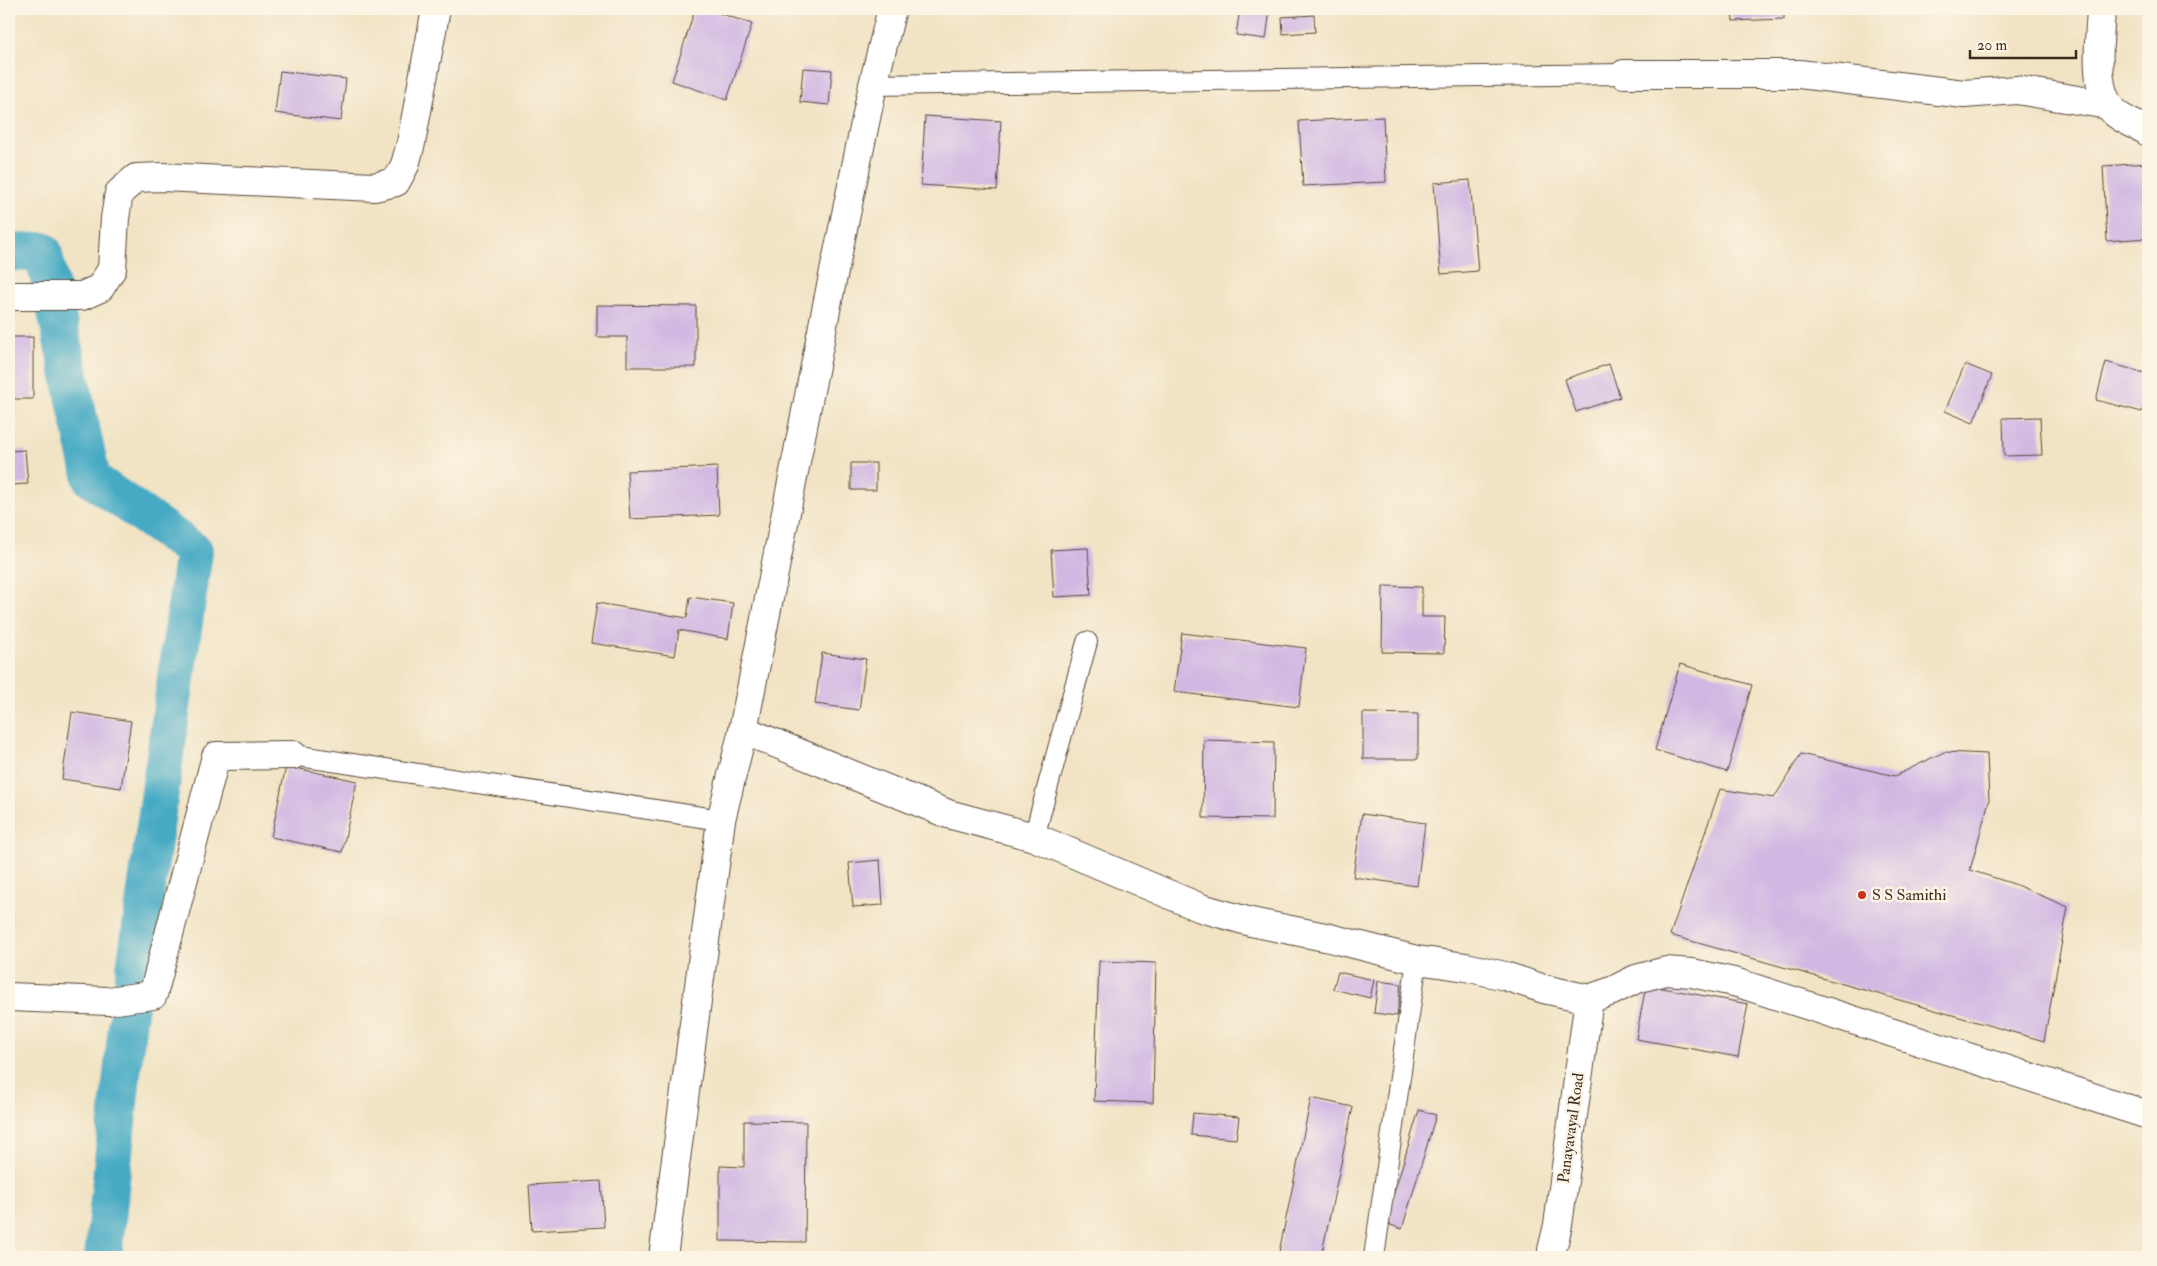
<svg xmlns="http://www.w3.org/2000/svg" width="2157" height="1266" viewBox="0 0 2157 1266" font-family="'IM FELL Double Pica',serif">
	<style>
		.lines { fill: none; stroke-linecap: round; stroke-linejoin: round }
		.canal { stroke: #46aac5; stroke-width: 38 }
		.building { fill: #d0b8e3 }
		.lane-casing { stroke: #564637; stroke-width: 22 }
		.street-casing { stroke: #564637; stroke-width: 30 }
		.secondary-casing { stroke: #564637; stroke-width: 30 }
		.lane { stroke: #fff; stroke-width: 20 }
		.street { stroke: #fff; stroke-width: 28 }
		.secondary { stroke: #fff; stroke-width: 28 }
		.poi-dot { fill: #c8321e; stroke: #fcf5e5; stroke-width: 2 }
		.labels { text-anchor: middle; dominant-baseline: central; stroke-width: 5; stroke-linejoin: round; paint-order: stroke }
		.poi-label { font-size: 16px; fill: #3b2a1e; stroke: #fcf5e5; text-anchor: start }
		.street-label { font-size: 16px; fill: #3b2a1e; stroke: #fcf5e5 }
	</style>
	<rect width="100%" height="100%" fill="#fcf5e5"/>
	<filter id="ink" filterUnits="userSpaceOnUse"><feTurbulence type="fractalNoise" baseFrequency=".02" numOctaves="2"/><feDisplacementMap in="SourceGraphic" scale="10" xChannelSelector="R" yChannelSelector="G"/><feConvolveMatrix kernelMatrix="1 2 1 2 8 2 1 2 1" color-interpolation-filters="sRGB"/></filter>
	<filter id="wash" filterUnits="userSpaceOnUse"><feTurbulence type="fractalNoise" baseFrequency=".0096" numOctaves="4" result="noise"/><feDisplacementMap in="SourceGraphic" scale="20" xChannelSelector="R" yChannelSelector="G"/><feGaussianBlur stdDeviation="1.12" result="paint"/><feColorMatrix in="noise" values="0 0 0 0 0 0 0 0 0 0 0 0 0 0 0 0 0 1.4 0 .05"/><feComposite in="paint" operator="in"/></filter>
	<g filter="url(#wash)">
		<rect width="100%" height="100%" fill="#f1e3c4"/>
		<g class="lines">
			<path class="canal" d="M9 253 43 251 92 479 194 551 127 1026 103 1257"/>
		</g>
		<g id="blocks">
			<path class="building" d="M695 9H707L752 24 727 100 672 81Z
				M1240 9H1270L1266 39 1236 35Z
				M1732 9H1784V19L1733 21Z
				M1314 15 1315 32 1283 34 1282 17Z
				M803 68 832 70 829 105 800 102Z
				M280 71 346 79 341 121 275 113Z
				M925 116 1001 121 997 190 921 185Z
				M1383 117 1386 182 1303 186 1299 121Z
				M2148 163V238L2107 241 2103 166Z
				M1470 180 1478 271 1441 274 1434 183Z
				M597 305 696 306V367H627V337H597Z
				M9 337H33V399H9Z
				M2106 362 2148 374V389L2142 412 2096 400Z
				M1609 364 1620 397 1576 412 1565 379Z
				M1965 364 1992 375 1973 423 1945 411Z
				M2040 417 2042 455 2004 456 2003 418Z
				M25 450 28 484 9 485V451Z
				M851 463H876V490H851Z
				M717 467 719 515 630 519 627 471Z
				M1088 548 1091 595 1054 597 1051 550Z
				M1383 586 1422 587V617H1445L1444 653 1382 652Z
				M690 597 733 603 728 639 679 630 675 656 591 643 597 603 687 618Z
				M1182 633 1306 648 1299 707 1174 692Z
				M822 653 866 659 859 710 815 704Z
				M1680 664 1752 685 1727 772 1655 750Z
				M72 712 131 721 121 788 62 779Z
				M1363 713 1418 714V759H1363Z
				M1204 740 1274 742 1273 819 1203 818Z
				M1944 752 1987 754 1989 801 1970 870 2014 884 2068 907 2044 1041 1670 935 1720 789 1774 798 1801 754 1895 776Z
				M286 766 357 781 342 852 271 837Z
				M1362 814 1425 823 1417 886 1353 877Z
				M880 860 883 905 853 907 849 863Z
				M1099 961 1156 963 1153 1103 1094 1101Z
				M1338 972 1374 980 1370 998 1333 989Z
				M1378 981 1401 984 1397 1016 1374 1013Z
				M1646 985 1748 1004 1738 1057 1636 1039Z
				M1311 1098 1353 1107 1321 1257H1278Z
				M1419 1110 1436 1115 1402 1229 1385 1223Z
				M1193 1113 1239 1117 1236 1139 1191 1135Z
				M744 1121 806 1122 805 1242 720 1241V1166L744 1167Z
				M601 1181 604 1227 532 1231 529 1185Z"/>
		</g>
	</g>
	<g filter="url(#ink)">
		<use href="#blocks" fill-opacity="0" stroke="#564637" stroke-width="1"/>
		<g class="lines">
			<defs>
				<path id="lane" d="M873 85 1624 74
					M293 755 721 820
					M1034 837 1087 642
					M1374 1257 1417 960"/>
				<path id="street" d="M2101 9C2100 38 2091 90 2115 113 2124 121 2138 125 2148 132
					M1624 74H1799L1964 94 2017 90 2108 105
					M9 296H82L100 288 112 269 115 218 119 193 136 178 162 177 374 187 396 182 405 165 411 143 436 9
					M743 730 948 814 1034 837 1201 908 1251 922 1330 938 1417 960 1466 967 1505 976 1544 989 1589 999 1612 991 1636 979 1666 971 1692 973 1738 983 2148 1115
					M9 997 108 1001 153 995 216 756 293 755
					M1553 1257 1552 1250 1558 1225 1589 999"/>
				<path id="secondary" d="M663 1257 721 820 743 730 827 305 873 85 892 9"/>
			</defs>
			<use href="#lane" class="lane-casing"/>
			<use href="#street" class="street-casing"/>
			<use href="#secondary" class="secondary-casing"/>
			<use href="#lane" class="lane"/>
			<use href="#street" class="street"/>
			<use href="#secondary" class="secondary"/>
		</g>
	</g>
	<circle class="poi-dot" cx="1862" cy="895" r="5"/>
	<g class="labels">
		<g class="poi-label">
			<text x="1872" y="895">S S Samithi</text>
		</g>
		<g class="street-label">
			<text transform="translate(1571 1128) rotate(-82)">Panayavayal Road</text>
		</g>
	</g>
	<rect width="2157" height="1266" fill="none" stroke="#fcf5e5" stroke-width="30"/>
	<path d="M1970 50v8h106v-8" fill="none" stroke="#3b2a1e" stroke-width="2.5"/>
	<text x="1977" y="50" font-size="15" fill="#3b2a1e" stroke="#fcf5e5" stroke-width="4" paint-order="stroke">20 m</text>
</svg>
